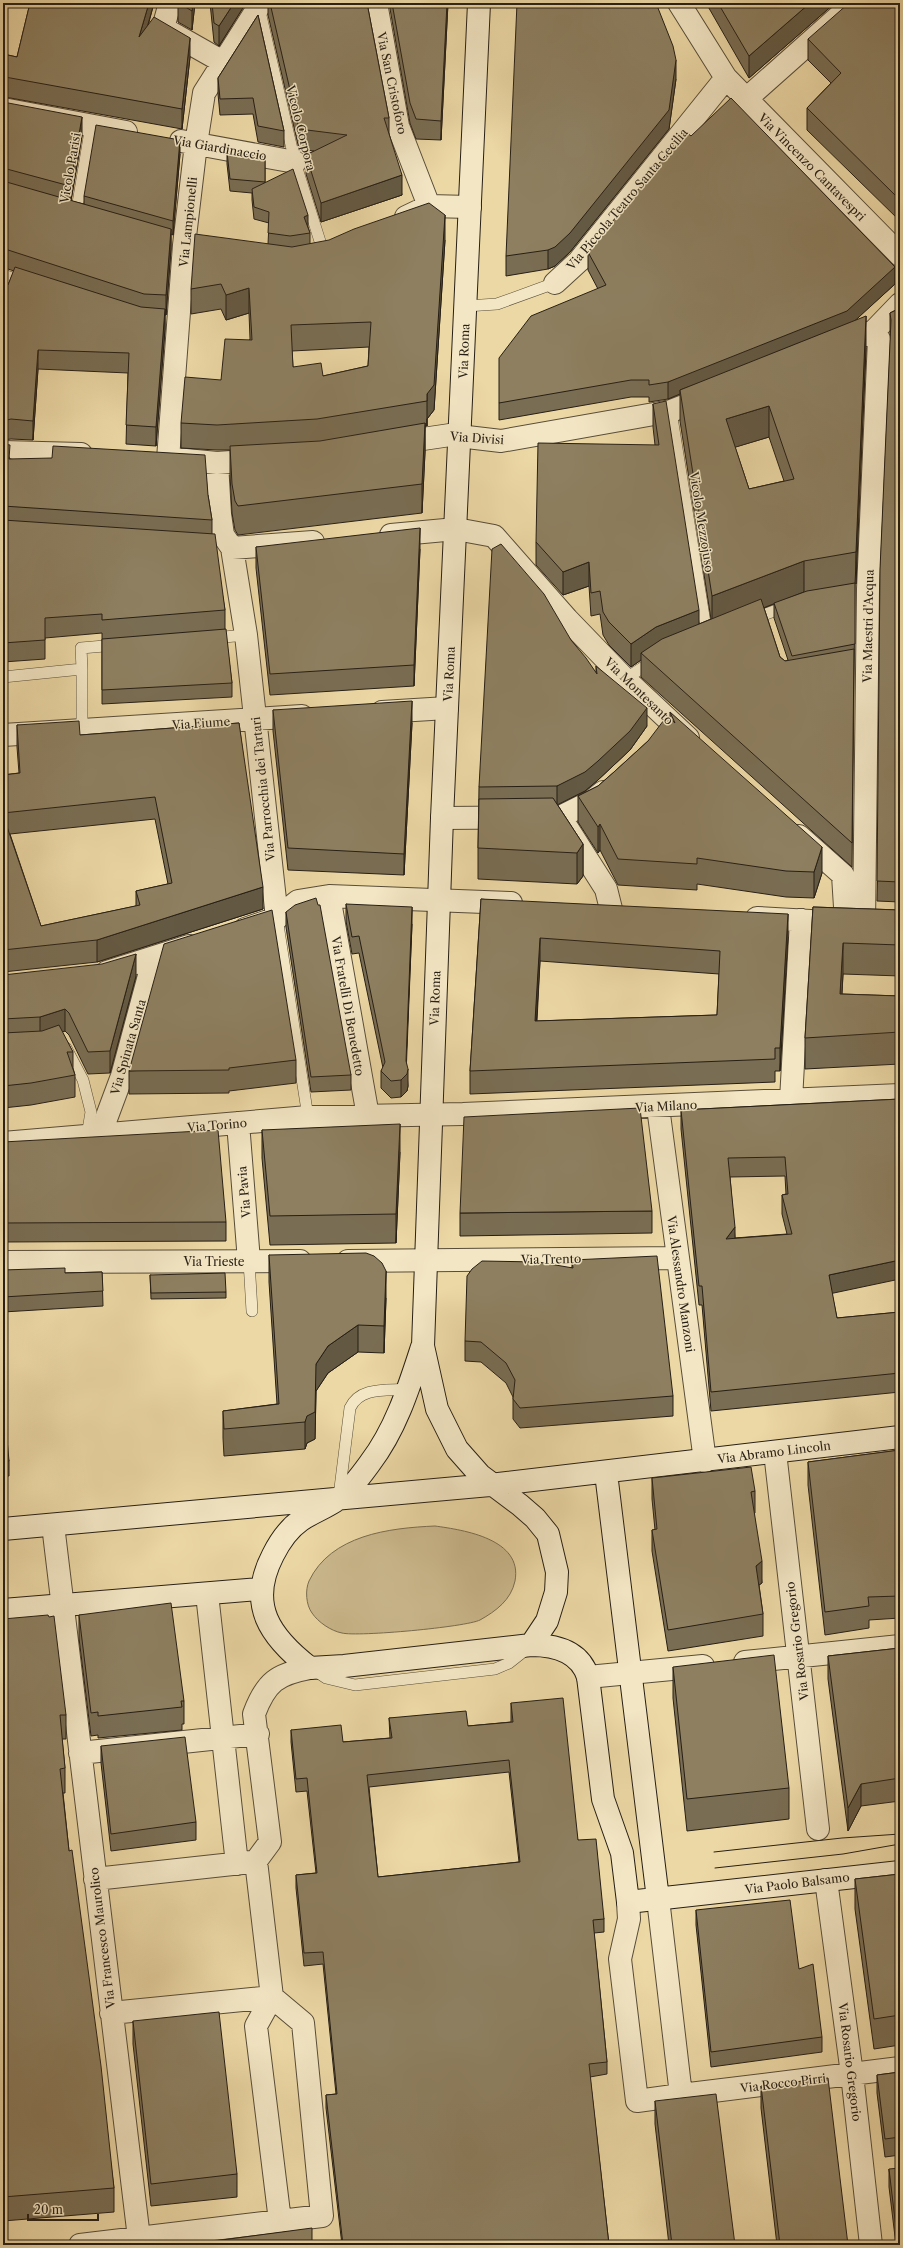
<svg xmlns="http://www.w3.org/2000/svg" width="903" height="2248" viewBox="0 0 903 2248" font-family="'Libre Caslon Text',serif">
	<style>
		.green { fill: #cbb98d; stroke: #796c51 }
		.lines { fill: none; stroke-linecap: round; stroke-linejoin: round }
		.lane-casing { stroke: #584d39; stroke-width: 12 }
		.street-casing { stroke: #584d39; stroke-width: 24 }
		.secondary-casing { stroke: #271f15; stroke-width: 24 }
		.lane { stroke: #f3e6c4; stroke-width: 11 }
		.street { stroke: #f3e6c4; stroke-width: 22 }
		.secondary { stroke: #f3e6c4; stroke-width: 22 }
		.tram { stroke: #271f15; stroke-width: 1 }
		.wall { fill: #796d53; stroke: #271f15; fill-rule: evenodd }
		.shaded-wall { fill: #635943; stroke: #271f15 }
		.building { fill: #8d7f60; stroke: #271f15; fill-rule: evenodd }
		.labels { text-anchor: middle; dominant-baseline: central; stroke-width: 3; stroke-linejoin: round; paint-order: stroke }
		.street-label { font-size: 12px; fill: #271f15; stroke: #f3e6c4 }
	</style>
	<rect width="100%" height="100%" fill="#ecd8a5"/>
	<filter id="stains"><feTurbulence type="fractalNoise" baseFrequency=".005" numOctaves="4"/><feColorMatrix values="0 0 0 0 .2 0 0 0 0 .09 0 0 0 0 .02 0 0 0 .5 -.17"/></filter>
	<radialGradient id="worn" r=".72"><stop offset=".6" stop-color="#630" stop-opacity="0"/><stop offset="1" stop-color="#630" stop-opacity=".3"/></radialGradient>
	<path class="green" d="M435 1526C464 1530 523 1539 515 1581 511 1600 496 1611 480 1620 466 1627 358 1637 342 1633 331 1631 318 1622 312 1613 306 1605 305 1590 309 1581 331 1535 389 1528 435 1526Z"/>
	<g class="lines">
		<defs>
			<path id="lane" d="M259 7 295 162 324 254
				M76 215 91 125
				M3 275 25 282
				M466 306 497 304 555 283
				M671 411 707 635
				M752 619 788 606
				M213 638 246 635
				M82 669V731
				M3 677 82 669 81 648 116 645
				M625 679 653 661
				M277 918 308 1117
				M66 1048 83 1080 91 1112 87 1136
				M249 1261 252 1311
				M339 1496 350 1408C360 1386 387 1391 409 1389
				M314 1670 326 1678 355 1685 416 1678 495 1669 509 1663 528 1648"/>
			<path id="street" d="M170 3 163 28 223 62
				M376 3 398 126 429 206
				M679 3 726 78 900 255
				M745 100 854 3
				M3 109 126 132
				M181 141 295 162
				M406 217 429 206 470 207
				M555 283 579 261 726 78
				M839 344 874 331 900 304
				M396 443 450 435 501 441 671 411 707 397
				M3 452 81 454
				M168 459 184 245 196 144 204 93 261 3
				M175 459 217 463 261 460
				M217 463 220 514 223 535 232 548 246 635 277 918
				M391 535 456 529 494 536 567 619 625 679 688 738
				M232 548 313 542
				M382 712 447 708
				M3 735 302 716
				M442 818 560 817 592 801 603 792
				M566 826 606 889 611 909
				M799 836 843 875 846 923
				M329 896 368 1116
				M757 918 900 926
				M864 924 868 589 879 339 874 331
				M245 929 277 918 298 901 329 896 511 903
				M107 972 189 946
				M791 1100 801 920
				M658 1107 705 1461
				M238 1123 249 1261
				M100 1135 122 1076 154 957
				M3 1143 308 1117 463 1114 900 1095
				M348 1261 677 1258
				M3 1262 300 1261
				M775 1452 818 1829
				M53 1525 139 2238
				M207 1594 237 1864
				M745 1662 900 1646
				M588 1677 703 1666
				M80 1753 258 1734
				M95 1879 251 1862
				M826 1880 852 2074 871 2245
				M628 1902 629 1919 620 1959 637 2101 681 2095 658 1899
				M272 1997 256 2026 280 2221
				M111 2013 272 1997
				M681 2095 900 2068
				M80 2245 322 2216 303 2023 272 1997 256 1861 270 1842 254 1714C266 1682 277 1674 310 1668"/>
			<path id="secondary" d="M479 3 442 818 423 1346 437 1409 457 1449 480 1475 520 1505 535 1518 548 1534 557 1572 556 1592 547 1621 531 1645
				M422 1347C409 1387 396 1429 370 1463 362 1474 350 1491 338 1499 327 1507 313 1512 301 1520 288 1529 280 1541 273 1555 247 1605 270 1637 310 1668L344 1666 531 1645C555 1645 580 1651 588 1677L603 1799 622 1853 628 1902 900 1872
				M606 1473 658 1899
				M3 1529 490 1485 900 1437
				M3 1610 260 1589"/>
		</defs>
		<use href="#lane" class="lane-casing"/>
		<use href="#street" class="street-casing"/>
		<use href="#secondary" class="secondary-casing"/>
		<use href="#lane" class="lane"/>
		<use href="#street" class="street"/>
		<use href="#secondary" class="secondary"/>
		<path class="tram" d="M714 1852 842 1838 900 1834
			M715 1868 843 1854 900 1844"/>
	</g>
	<path class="wall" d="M30 3H154L148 26 190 57 182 129 5 97H3V54L17 57Z
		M178 3H195L192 30 178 22Z
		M210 3H246L219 46 214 42Z
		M268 3H367L389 118V133L402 195 321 222 306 174V155L314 151 299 149 268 15Z
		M389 3H448L441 140 416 139 410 123Z
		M706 3H835L749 78Z
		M900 3V221L807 130V108L831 83 808 60V39Z
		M258 15 284 131V147L258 142 253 114 220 115 218 94V78Z
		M676 79 669 129 570 252 555 266 548 269 506 276V256Z
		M3 102 82 136 71 201 84 204V196L180 154 173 235 171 234V249L166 315H165V329L156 446 126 444 128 373 38 369 33 440 11 439 3 440V286L8 285 14 271 5 268 3 269Z
		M691 136 895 284 855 320 866 348 855 584 852 867 641 677V660L631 667 609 645 603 635 600 614 591 616 589 586 563 595 536 565V542L655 445 653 427V404L699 624 711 619 680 421V394L668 399 649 402V397H631L499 420V403L598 289 588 270V252ZM769 437 784 481 749 489 735 447ZM774 604V618L788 660 785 661 780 657 764 608Z
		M227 152 265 157V183L308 227 310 233V244L445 240 434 410 427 419V426H425V452L422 513 238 535 235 530 232 513 230 475V450H217L181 448V423L221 380 250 339 249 313 226 320 221 309 191 314V289L268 244 269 223 254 219 252 200V193L230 191 227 164ZM369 347 368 366 323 376 293 367 292 351Z
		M900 308V902L877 901 891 337 890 333V313Z
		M3 444 10 459 208 495 212 520V534L225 610V630L232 683V697L102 704V633L45 638V659L3 662Z
		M256 547 420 549 414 686 270 695 256 568Z
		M571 640 596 673V666L647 726 630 750 598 780 585 791 557 804 583 844V876L577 884 478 879V848L479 787Z
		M273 710 412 723 404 875 288 870 273 731Z
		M670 712 822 873 814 898 786 897 697 884V890L618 885 600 850 598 853 578 822V796L598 786 614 772 648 741 670 719Z
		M239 723 263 909 97 962 3 972V775L19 773 17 747V725L80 735ZM155 819 168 884 136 891V906L41 926 10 834Z
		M481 899 788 937 780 1071H775V1082L470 1094V1071ZM540 961 719 974 717 1015 537 1021Z
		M346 904 412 924 406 1063 408 1086 407 1091 401 1097 391 1098 381 1088V1071L383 1068 359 953 352 954 346 921Z
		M813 907 900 910V976L843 974 842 994 900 996V1064L805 1069V1038Z
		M286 912 351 1075V1090L311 1092 286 927Z
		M3 975 136 976 110 1073 88 1074 69 1035 65 1031 62 1032 73 1052V1068L75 1075V1097L31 1105 3 1108Z
		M296 1060V1083L229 1091V1093L129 1094V1071Z
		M900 1099 832 1294 837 1318 900 1312V1392L711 1411 702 1305H699L681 1129V1110ZM785 1176 786 1194 782 1195V1214L787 1234 735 1238 730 1177Z
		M262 1130 400 1152 396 1243 270 1245 262 1158Z
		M3 1142 226 1222V1241L3 1242Z
		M652 1211V1233L460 1236V1213Z
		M269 1255 386 1298 384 1353 358 1352 328 1373 316 1391 315 1439 307 1443 305 1449 224 1456 223 1438V1411L277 1404 269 1282Z
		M572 1260 673 1396V1416L520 1428 513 1419V1397L506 1383 481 1362 465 1361V1341L572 1267Z
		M3 1270 65 1273 102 1272 103 1306 3 1312Z
		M150 1275 226 1292V1298L151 1299Z
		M3 1439 9 1461V1476H3Z
		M900 1450V1618L869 1620V1628L825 1635 808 1485V1462Z
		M652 1478 755 1491V1513H754L762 1583 759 1585 763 1614V1636L668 1651 652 1551V1530H655L652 1499Z
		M79 1615 184 1701V1724H182V1730L98 1738V1735L91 1736 79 1638Z
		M3 1619 66 1715V1739H62L65 1768V1793H63L69 1851 114 2188V2212L3 2221Z
		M900 1648V1801L861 1806 848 1831 828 1679V1656Z
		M673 1667 789 1788V1819L687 1831 673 1698Z
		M511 1703 578 1840 604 1919V1932L594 1933 607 2062V2074L590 2077 609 2245H342L326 2108V2095L336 2094 323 1964 304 1966 296 1888V1875L316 1873 307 1791 296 1792 291 1742V1730L343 1742 390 1738 389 1718 468 1726 511 1722ZM509 1772 519 1862 378 1877 369 1787Z
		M101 1746 196 1822V1840L111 1851 101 1763Z
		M900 1874V2045L874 2049 855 1909V1879Z
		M696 1910 822 2037V2052L711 2067 696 1925Z
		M133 2021 237 2174V2197L151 2206 133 2044Z
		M900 2072V2155L885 2157 877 2093V2075Z
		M761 2086 848 2245H777L761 2108Z
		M655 2101 735 2245H669L655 2124Z
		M889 2169 900 2245H896L889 2187Z"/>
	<path class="shaded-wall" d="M149 3H154L139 56V37Z
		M193 3H195L192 30V11Z
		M234 3H246L219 46V26Z
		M447 3H448L441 140V121Z
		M810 3H835L749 78V56Z
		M190 38V57L182 129V109Z
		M676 60V79L669 129 570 252 555 266 548 269V250Z
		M82 117V136L70 206V186Z
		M180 140V154L173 235V221Z
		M402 175V195L321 222V203Z
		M308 215V227L304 228V217Z
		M445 215V240L434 410 427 419V426V394Z
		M171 229V249L166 315V295Z
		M895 267V284L847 328 680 390V394L668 399V382Z
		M249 288V313L226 320V295Z
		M165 309V329L156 446V427Z
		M866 316V348L856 584V552Z
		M38 350V369L33 440V421Z
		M769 406V437L726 450V419Z
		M425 423V452L422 513V484Z
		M420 528V549L414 686V665Z
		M804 561V592L712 628V596Z
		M589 562V586L563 595V572Z
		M699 610V633L641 653V660L631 667V644L656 627Z
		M412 701V723L404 875V854Z
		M647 708V726L630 750 598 780 585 791 557 805V786Z
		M600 824V850L598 853V827Z
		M583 844V876L577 884V853Z
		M822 847V873L814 898V872Z
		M263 887V909L97 962V940Z
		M412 907V924L406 1075 408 1069V1086L407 1091 401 1097V1080L406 1061Z
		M788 914V937L780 1071V1048Z
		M540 938V961L535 1044V1021Z
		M843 943V974L840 1025V994Z
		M136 954V976L110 1073V1051Z
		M65 1009V1031L40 1039V1017Z
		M400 1124V1152L396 1243V1214Z
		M735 1227V1246L726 1239Z
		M900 1260V1279L829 1294V1275Z
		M386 1271V1298L384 1353V1326Z
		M358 1325V1352L328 1373 316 1391 315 1439 307 1443 305 1449V1422L316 1364 328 1346Z
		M762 1561V1583L756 1587V1566Z
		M861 1784V1806L848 1831V1808Z"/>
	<path class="building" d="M30 3H149L139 37 154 17 190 38 182 109 5 77H3V54L17 57Z
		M179 3H193L192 11Z
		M212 3H234L219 26 214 23Z
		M270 3H367L389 118H384L402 175 321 203 306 155 347 135 299 129Z
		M392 3H447L441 121 416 119 410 103Z
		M517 3H656L673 46 676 60 669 110 570 233 555 247 548 250 506 256Z
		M718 3H810L749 56Z
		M849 3H900V200L807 108 841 73 808 39Z
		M258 15 284 131 258 126 253 98 220 99 218 78Z
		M731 98 895 267 847 311 668 382 649 385V380H631L499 403V358L531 316 606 285 588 252 685 131 691 136Z
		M3 102 82 117 70 186 3 168Z
		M96 125 180 140 173 221 84 196Z
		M227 152 265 157V182L230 179Z
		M293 169 308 215 304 217 310 233 290 236 268 233 269 212 254 207 252 189Z
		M3 181 171 229 166 295 144 294 5 249H3Z
		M429 203 445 215 434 385 427 394V401L317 419 217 425 181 423 185 377 221 380 225 339 252 340 249 288 226 295 221 284 191 289 195 234 292 247 329 240 354 229ZM371 322 368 366 323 376 321 363 293 367 291 325Z
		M15 267 141 307 165 309 156 427 126 425 129 353 38 350 33 421 11 419 3 421V286L8 285Z
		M900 308V882L877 881 880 569 891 320 890 313Z
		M866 316 856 552 804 561 712 596 680 390ZM769 406 794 479 749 489 726 419Z
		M666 401 699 610 656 627 631 644 609 622 603 612 600 591 591 593 589 562 563 572 536 542 538 443 659 445 653 404Z
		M425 423 422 484 238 506 235 501 232 484 230 446 320 441Z
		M3 444 10 445 9 459 52 458 53 446 205 455 208 495 212 520 3 506Z
		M3 520 215 534 225 610 102 620V614L45 618V640L3 643Z
		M420 528 414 665 270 674 256 547Z
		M501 544 544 594 571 640 586 658 597 674 596 666 647 708 630 731 598 761 585 772 557 786 479 787 492 549Z
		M855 583V644L792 656 774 603 807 591Z
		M761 599 780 657 785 661 854 649 852 843 641 653 662 639Z
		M226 629 232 683 102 690V639Z
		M412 701 404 854 288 848 273 710Z
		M670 712 822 847 814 872 786 871 697 858V864L618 859 600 824 598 827 578 796 598 786 614 772 648 741 667 716 675 723Z
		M79 721 80 735 239 723 263 887 97 940 3 950V815L41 926 140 905 136 891 172 883 155 797 3 813V775L20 773 17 725Z
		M553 798 583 844 577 853 478 848 479 799Z
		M316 898 318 905H320L351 1075 311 1077 286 912 295 905Z
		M481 899 788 914 780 1048H775V1059L470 1071ZM540 938 720 951 717 1015 535 1021Z
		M346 904 412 907 406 1061 408 1069 407 1074 401 1080 391 1081 381 1071 385 1062 359 936 352 937Z
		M813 907 900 910V945L843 943 840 994 900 996V1032L805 1038Z
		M272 910 296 1060 229 1068V1070L129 1071 164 944Z
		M136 954 110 1051 88 1052 69 1013 65 1009 40 1017 3 1019V975L102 964Z
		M59 1025 73 1052H67L75 1075 31 1083 3 1086V1033L42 1031Z
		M900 1099V1260L829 1275 837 1318 900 1312V1373L711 1392 702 1286H699L681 1110ZM785 1157 788 1194 782 1195 792 1234 726 1239 735 1227 728 1158Z
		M640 1108 652 1211 460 1213 464 1117Z
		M400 1124 396 1214 270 1216 262 1130Z
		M218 1130 226 1222 3 1223V1142Z
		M366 1253 374 1256 382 1263 386 1271 384 1326 358 1325 328 1346 316 1364 315 1412 307 1416 305 1422 224 1429 223 1411 279 1404 269 1255Z
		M657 1256 673 1396 520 1408 513 1399 515 1380 506 1363 481 1342 465 1341 467 1276 472 1269 482 1261 538 1262 573 1268 572 1260Z
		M65 1268V1273L102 1272 103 1291 3 1297V1270Z
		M225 1273 226 1292 151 1293 150 1275Z
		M3 1439H7L9 1461 3 1462Z
		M900 1450V1596L868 1597 869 1606 825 1612 808 1462Z
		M751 1467 755 1491 751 1492 762 1561 756 1566 763 1614 668 1630 652 1530 657 1529 652 1478Z
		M171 1603 184 1701H181L182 1707 98 1716V1712L91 1713 79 1615Z
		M48 1615 49 1617 54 1616 66 1715H60L65 1768 60 1769 69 1851 72 1850 101 2066 114 2188 3 2197V1619Z
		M900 1648V1778L861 1784 848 1808 828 1656Z
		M774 1655 789 1788 687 1799 673 1667Z
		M563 1698 578 1840 596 1839 604 1919 593 1920 607 2062 589 2064 609 2245H343L326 2095 337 2094 323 1952 304 1953 296 1875 317 1873 307 1778 296 1779 291 1730 341 1725 343 1742 392 1738 389 1718 466 1711 468 1726 513 1722 511 1703ZM509 1760 520 1862 378 1877 367 1775Z
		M185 1737 196 1822 111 1834 101 1746Z
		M900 1874V2015L874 2019 855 1879Z
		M790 1900 799 1969 813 1964 822 2037 711 2052 696 1910Z
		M219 2012 237 2174 151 2184 133 2021Z
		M900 2072V2137L885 2139 877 2075Z
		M828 2078 848 2245H780L761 2086Z
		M716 2094 735 2245H672L655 2101Z
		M900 2168V2245H898L889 2169Z
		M312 2228V2245H200L199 2243Z"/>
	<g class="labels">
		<g class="street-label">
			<text transform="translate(392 83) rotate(78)">Via San Cristoforo</text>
			<text transform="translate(301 128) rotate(76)">Vicolo Corpora</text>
			<text transform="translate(220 148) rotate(10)">Via Giardinaccio</text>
			<text transform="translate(812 167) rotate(45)">Via Vincenzo Cantavespri</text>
			<text transform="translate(70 168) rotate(-80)">Vicolo Parisi</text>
			<text transform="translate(627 199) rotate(-50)">Via Piccola Teatro Santa Cecilia</text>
			<text transform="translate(188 222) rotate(-84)">Via Lampionelli</text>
			<text transform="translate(464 351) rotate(-88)">Via Roma</text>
			<text transform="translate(477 438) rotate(4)">Via Divisi</text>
			<text transform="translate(702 522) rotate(81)">Vicolo Mezzojuso</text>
			<text transform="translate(868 626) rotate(-89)">Via Maestri d'Acqua</text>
			<text transform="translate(449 674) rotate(-87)">Via Roma</text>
			<text transform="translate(639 691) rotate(44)">Via Montesanto</text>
			<text transform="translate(201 723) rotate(-4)">Via Fiume</text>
			<text transform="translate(263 789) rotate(-96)">Via Parrocchia dei Tartari</text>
			<text transform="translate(435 998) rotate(-88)">Via Roma</text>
			<text transform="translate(348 1006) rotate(80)">Via Fratelli Di Benedetto</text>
			<text transform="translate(128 1047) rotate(-74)">Via Spinata Santa</text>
			<text transform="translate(666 1106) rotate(-3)">Via Milano</text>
			<text transform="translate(217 1125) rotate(-5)">Via Torino</text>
			<text transform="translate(244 1192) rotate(-95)">Via Pavia</text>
			<text transform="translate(551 1259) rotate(-1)">Via Trento</text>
			<text x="214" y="1261">Via Trieste</text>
			<text transform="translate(681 1284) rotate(82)">Via Alessandro Manzoni</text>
			<text transform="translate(774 1452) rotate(-7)">Via Abramo Lincoln</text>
			<text transform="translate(797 1641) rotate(-97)">Via Rosario Gregorio</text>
			<text transform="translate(797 1883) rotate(-7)">Via Paolo Balsamo</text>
			<text transform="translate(102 1938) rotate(-97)">Via Francesco Maurolico</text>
			<text transform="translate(850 2062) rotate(83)">Via Rosario Gregorio</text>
			<text transform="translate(783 2083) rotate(-7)">Via Rocco Pirri</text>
		</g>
	</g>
	<rect width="903" height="2248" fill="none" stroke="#ecd8a5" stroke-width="16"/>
	<rect x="4" y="4" width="895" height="2240" fill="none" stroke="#271f15" stroke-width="2"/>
	<rect x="8" y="8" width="887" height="2232" fill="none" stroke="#271f15"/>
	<path d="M28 2214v6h70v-6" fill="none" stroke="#271f15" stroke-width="2"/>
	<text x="34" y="2214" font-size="12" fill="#271f15" stroke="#f3e6c4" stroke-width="3" paint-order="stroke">20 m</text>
	<rect width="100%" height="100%" filter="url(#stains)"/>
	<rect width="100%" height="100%" fill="url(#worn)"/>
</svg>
